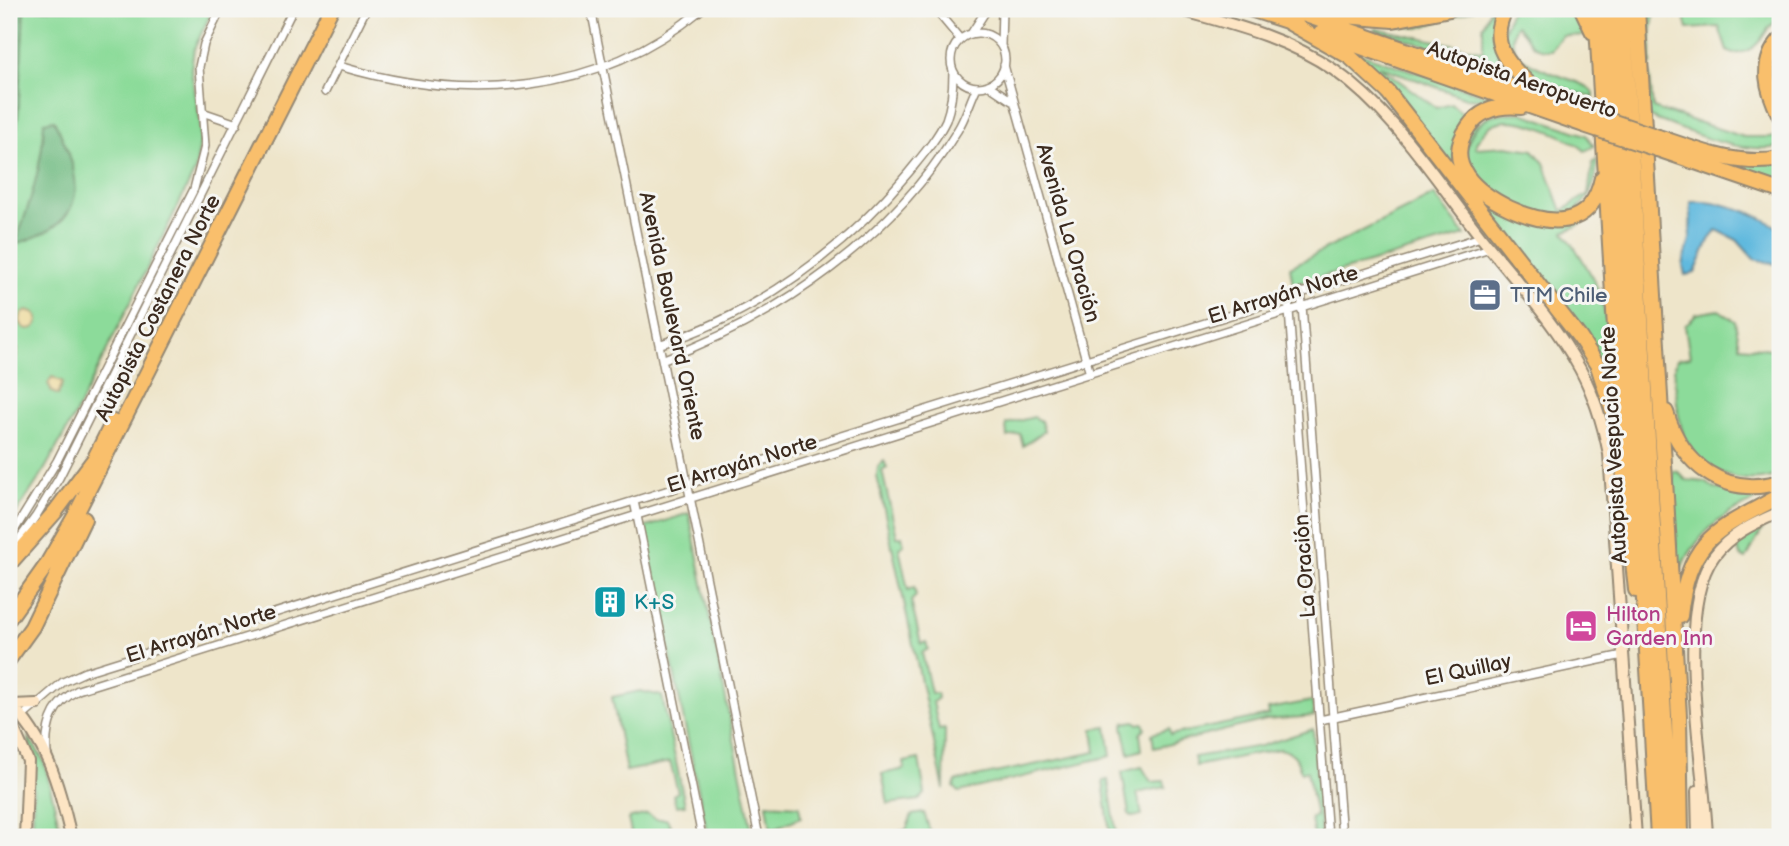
<svg xmlns="http://www.w3.org/2000/svg" width="1789" height="846" viewBox="0 0 1789 846" font-family="'Balsamiq Sans',sans-serif">
	<style>
		.green { fill: #8cdb9a; stroke: #64825c; stroke-width: 2 }
		.forest { fill: #71bb82; stroke: #567250; stroke-width: 2 }
		.sand { fill: #eeda9e; stroke: #94825e; stroke-width: 2 }
		.water { fill: #61b9de; stroke: #4e727e; stroke-width: 2 }
		.lines { fill: none; stroke-linecap: round; stroke-linejoin: round }
		.street-casing { stroke: #948874; stroke-width: 10 }
		.secondary-casing { stroke: #948874; stroke-width: 14 }
		.highway-casing { stroke: #948874; stroke-width: 18 }
		.street { stroke: #fff; stroke-width: 7 }
		.secondary { stroke: #fde5c4; stroke-width: 10 }
		.highway { stroke: #f9bf6c; stroke-width: 14 }
		.highway-bridge-casing { stroke: #948874; stroke-width: 18; stroke-linecap: butt }
		.highway-bridge { stroke: #f9bf6c; stroke-width: 14 }
		.labels { text-anchor: middle; dominant-baseline: central; stroke-width: 6; stroke-linejoin: round; paint-order: stroke }
		.street-label { font-size: 21px; fill: #3b2a1e; stroke: #f6f6f2 }
		.service-label { font-size: 21px; fill: #4e5e75; stroke: #f6f6f2; text-anchor: start }
		.culture-label { font-size: 21px; fill: #0d838f; stroke: #f6f6f2; text-anchor: start }
		.hotel-label { font-size: 21px; fill: #b23c85; stroke: #f6f6f2; text-anchor: start }
	</style>
	<rect width="100%" height="100%" fill="#f6f6f2"/>
	<filter id="ink" filterUnits="userSpaceOnUse"><feTurbulence type="fractalNoise" baseFrequency=".0143" numOctaves="2"/><feDisplacementMap in="SourceGraphic" scale="14" xChannelSelector="R" yChannelSelector="G"/><feConvolveMatrix kernelMatrix="1 2 1 2 8 2 1 2 1" color-interpolation-filters="sRGB"/></filter>
	<filter id="wash" filterUnits="userSpaceOnUse"><feTurbulence type="fractalNoise" baseFrequency=".00686" numOctaves="4" result="noise"/><feDisplacementMap in="SourceGraphic" scale="28" xChannelSelector="R" yChannelSelector="G"/><feGaussianBlur stdDeviation="1.57" result="paint"/><feColorMatrix in="noise" values="0 0 0 0 0 0 0 0 0 0 0 0 0 0 0 0 0 1.4 0 .05"/><feComposite in="paint" operator="in"/></filter>
	<g filter="url(#wash)">
		<rect width="100%" height="100%" fill="#eee5ca"/>
		<path class="green" d="M24 9H213L194 49 191 70 200 120V144L195 171 74 417 42 474 9 524V177L18 116Z
			M1460 9H1474L1419 28 1378 24 1443 15Z
			M1490 9H1502L1506 68 1374 30 1376 28 1483 51V26Z
			M1511 9H1577L1586 36 1562 35 1551 50C1527 51 1530 36 1516 25 1496 66 1564 73 1587 87L1594 93V98L1538 80 1514 64 1502 37Z
			M1650 9H1655L1651 34V65L1647 66 1646 44Z
			M1683 9H1780V20C1760 27 1767 50 1733 54L1727 51 1719 27 1688 29Z
			M1353 51 1500 100 1466 98 1379 66 1436 108 1452 104 1463 114 1480 105H1491L1482 110 1455 169 1385 80Z
			M1645 69H1649L1653 108 1744 137H1779L1780 147C1735 154 1691 132 1649 117Z
			M1522 113 1586 135 1594 146 1585 151C1569 136 1517 115 1496 123 1487 126 1481 136 1476 143V148L1506 146 1533 150 1544 163 1562 211 1588 194 1593 162 1597 160C1597 190 1582 219 1547 216 1538 215 1526 208 1517 205 1502 199 1481 191 1472 176 1459 155 1469 127 1490 116 1498 112 1512 113 1522 113Z
			M1780 162V181L1731 164Z
			M1434 195 1465 235 1293 285 1290 267Z
			M1485 200 1544 224 1598 201C1598 220 1578 225 1564 232 1602 285 1606 303 1612 367L1605 370 1481 205Z
			M1719 310 1735 321 1740 346 1780 350V475C1741 487 1698 474 1683 433 1676 413 1676 389 1674 369L1677 359 1690 357 1685 326 1696 314Z
			M1034 417 1041 421 1044 431 1023 446 1020 434 1007 437 1006 424Z
			M884 461 887 468 882 471 897 537 902 536 904 545 899 548 908 590 914 587 916 596 911 601 921 644 926 642 928 649 922 653 931 693H937L938 698 933 702 939 730 945 729 944 789 877 476 878 467Z
			M1673 471 1678 472 1686 480 1705 482 1716 489 1763 491C1756 504 1738 507 1727 515 1706 527 1683 557 1677 580Z
			M689 513 753 836 747 837H708L644 528Z
			M1762 530 1746 559 1740 556 1736 542 1753 531Z
			M640 691 662 696 685 805 676 806 673 795 678 792 670 762 626 771 612 697Z
			M1312 701 1314 716 1266 720 1154 748 1152 734 1169 729 1170 735 1269 715 1268 709Z
			M1135 721 1138 724 1143 723 1145 728 1140 734 1142 750 1129 754 1123 726 1124 723Z
			M1107 727 1111 756 959 792 954 787 956 781 1096 752 1093 729Z
			M1313 729 1321 837H1314L1311 818 1316 816 1307 771 1301 772C1297 757 1295 752 1279 749L1196 766 1194 757 1261 746Z
			M28 736 44 761 62 837H33V766Z
			M919 759 925 794 919 800 888 804 882 774 905 769 904 762Z
			M1142 767 1151 782 1164 781 1166 787 1137 793 1142 815 1133 817 1129 814 1122 772Z
			M1108 780 1117 837H1111L1110 833 1103 781Z
			M767 804 799 806 801 817 771 830Z
			M924 813 932 837H914L913 834 892 837 891 834 906 830 912 815Z
			M647 814 656 819H667L672 830 669 837H628L631 832 628 819Z"/>
		<path class="forest" d="M9 9H24L18 116 9 177Z
			M54 120C84 180 92 223 15 244 30 204 43 164 44 122Z"/>
		<path class="sand" d="M20 320a9 9 0 1 1 18 0a9 9 0 1 1-18 0Z
			M9 338 18 350 9 383Z
			M52 377 63 382 58 395 52 392 48 383Z"/>
		<path class="water" d="M1691 202C1720 200 1756 212 1780 229V265L1754 259 1737 240 1717 230 1709 240 1695 273 1685 275 1683 265 1690 239Z"/>
	</g>
	<g filter="url(#ink)">
		<g class="lines">
			<defs>
				<path id="street" d="M547 9H563
					M591 9 759 837
					M935 9 960 39
					M951 60a27 27 0 1 1 54 0a27 27 0 1 1-54 0Z
					M971 34 987 9
					M1001 46 1002 9
					M1004 65 1090 374
					M339 66C465 104 598 96 702 9
					M988 85 1012 101
					M325 92 366 9
					M205 113 237 124
					M1301 292 1342 837
					M1288 297 1328 837
					M661 344C757 314 845 249 909 172 922 156 937 139 946 120 952 104 953 89 953 72
					M664 359C779 317 893 237 957 131 966 117 970 101 977 87
					M634 501 702 837
					M9 539 57 461 194 189 205 146 199 67 204 44 221 9
					M9 553 36 516 59 478 293 9
					M23 716 63 682 85 672 1481 237
					M1320 720 1623 655
					M47 754C45 726 52 703 78 690L1490 248"/>
				<path id="secondary" d="M1177 9C1231 24 1288 38 1334 70 1394 112 1436 180 1481 237 1515 280 1554 321 1580 369 1594 395 1603 424 1609 454L1636 837
					M9 702C47 741 59 785 71 837
					M12 705 37 704
					M9 718 28 761 25 837
					M1697 791 1698 837
					M1707 837C1705 767 1673 611 1714 556 1731 533 1755 523 1780 512"/>
				<path id="highway" d="M1250 9 1296 24
					M1288 9 1584 112
					M1506 9C1484 46 1514 70 1539 93
					M1582 9 1593 32
					M1596 9 1624 479 1636 590
					M1609 9 1658 837
					M1623 9 1671 837
					M1637 9 1679 716 1681 837
					M1320 14 1393 20 1450 9
					M1288 22 1350 57 1388 92 1580 338 1598 366 1614 415
					M1321 33 1584 125
					M1780 40C1759 64 1767 90 1780 116
					M1521 107C1501 105 1481 109 1469 126 1441 165 1478 193 1509 208 1548 226 1591 231 1602 178
					M1658 137C1698 150 1737 167 1780 159
					M1657 149 1780 191
					M1666 412C1682 465 1724 498 1780 482
					M89 470 113 422
					M9 564 55 512 93 461
					M1680 616C1689 536 1718 530 1780 496
					M9 618 46 566 75 516 331 9
					M9 659 32 627 84 519"/>
			</defs>
			<use href="#street" class="street-casing"/>
			<use href="#secondary" class="secondary-casing"/>
			<use href="#highway" class="highway-casing"/>
			<use href="#street" class="street"/>
			<use href="#secondary" class="secondary"/>
			<use href="#highway" class="highway"/>
			<defs>
				<path id="highway-bridge" d="M1584 112 1658 137
					M1584 125 1657 149"/>
			</defs>
			<use href="#highway-bridge" class="highway-bridge-casing"/>
			<use href="#highway-bridge" class="highway-bridge"/>
		</g>
	</g>
	<defs>
		<symbol id="office-square" viewBox="-11 -11 22 22"><rect x="-9" y="-9" width="18" height="18" rx="4" fill="#5c6f8a" stroke="#f6f6f2"/><path d="M-6-3h4V-5.5h4V-3h4V5H-6ZM-1-4.5V-3h2v-1.5ZM-6 0V1H6V0Z" fill="#fff"/></symbol>
		<symbol id="building-square" viewBox="-11 -11 22 22"><rect x="-9" y="-9" width="18" height="18" rx="4" fill="#0f9aa8" stroke="#f6f6f2"/><path d="M-4-6H4V6H1V3H-1V6H-4ZM-2.5-4.3h1.7v1.8h-1.7ZM.8-4.3h1.7v1.8H.8ZM-2.5-1h1.7V.8h-1.7ZM.8-1h1.7V.8H.8Z" fill="#fff"/></symbol>
		<symbol id="hotel-square" viewBox="-11 -11 22 22"><rect x="-9" y="-9" width="18" height="18" rx="4" fill="#d1479c" stroke="#f6f6f2"/><path d="M-6-4.5h1.5V1H6V5H4.5V3h-9V5H-6ZM-4 0a1.8 1.8 0 1 1 3.6 0ZM.5 0V-2.5h3Q6-2.5 6 0Z" fill="#fff"/></symbol>
	</defs>
	<g fill-rule="evenodd">
		<use href="#office-square" x="1466" y="276" width="38" height="38"/>
		<use href="#building-square" x="591" y="583" width="38" height="38"/>
		<use href="#hotel-square" x="1562" y="607" width="38" height="38"/>
	</g>
	<g class="labels">
		<g class="street-label">
			<text transform="translate(1522 80) rotate(19)">Autopista Aeropuerto</text>
			<text transform="translate(1068 233) rotate(74)">Avenida La Oración</text>
			<text transform="translate(1283 295) rotate(-17)">El Arrayán Norte</text>
			<text transform="translate(158 308) rotate(-63)">Autopista Costanera Norte</text>
			<text transform="translate(672 316) rotate(78)">Avenida Boulevard Oriente</text>
			<text transform="translate(1614 445) rotate(-93)">Autopista Vespucio Norte</text>
			<text transform="translate(742 464) rotate(-17)">El Arrayán Norte</text>
			<text transform="translate(1305 566) rotate(-94)">La Oración</text>
			<text transform="translate(201 634) rotate(-17)">El Arrayán Norte</text>
			<text transform="translate(1468 670) rotate(-12)">El Quillay</text>
		</g>
		<g class="service-label">
			<text x="1510" y="295">TTM Chile</text>
		</g>
		<g class="culture-label">
			<text x="634" y="602">K+S</text>
		</g>
		<g class="hotel-label">
			<text x="1606" y="614">Hilton<tspan x="1606" dy="24">Garden Inn</tspan></text>
		</g>
	</g>
	<rect width="1789" height="846" fill="none" stroke="#f6f6f2" stroke-width="35"/>
</svg>
